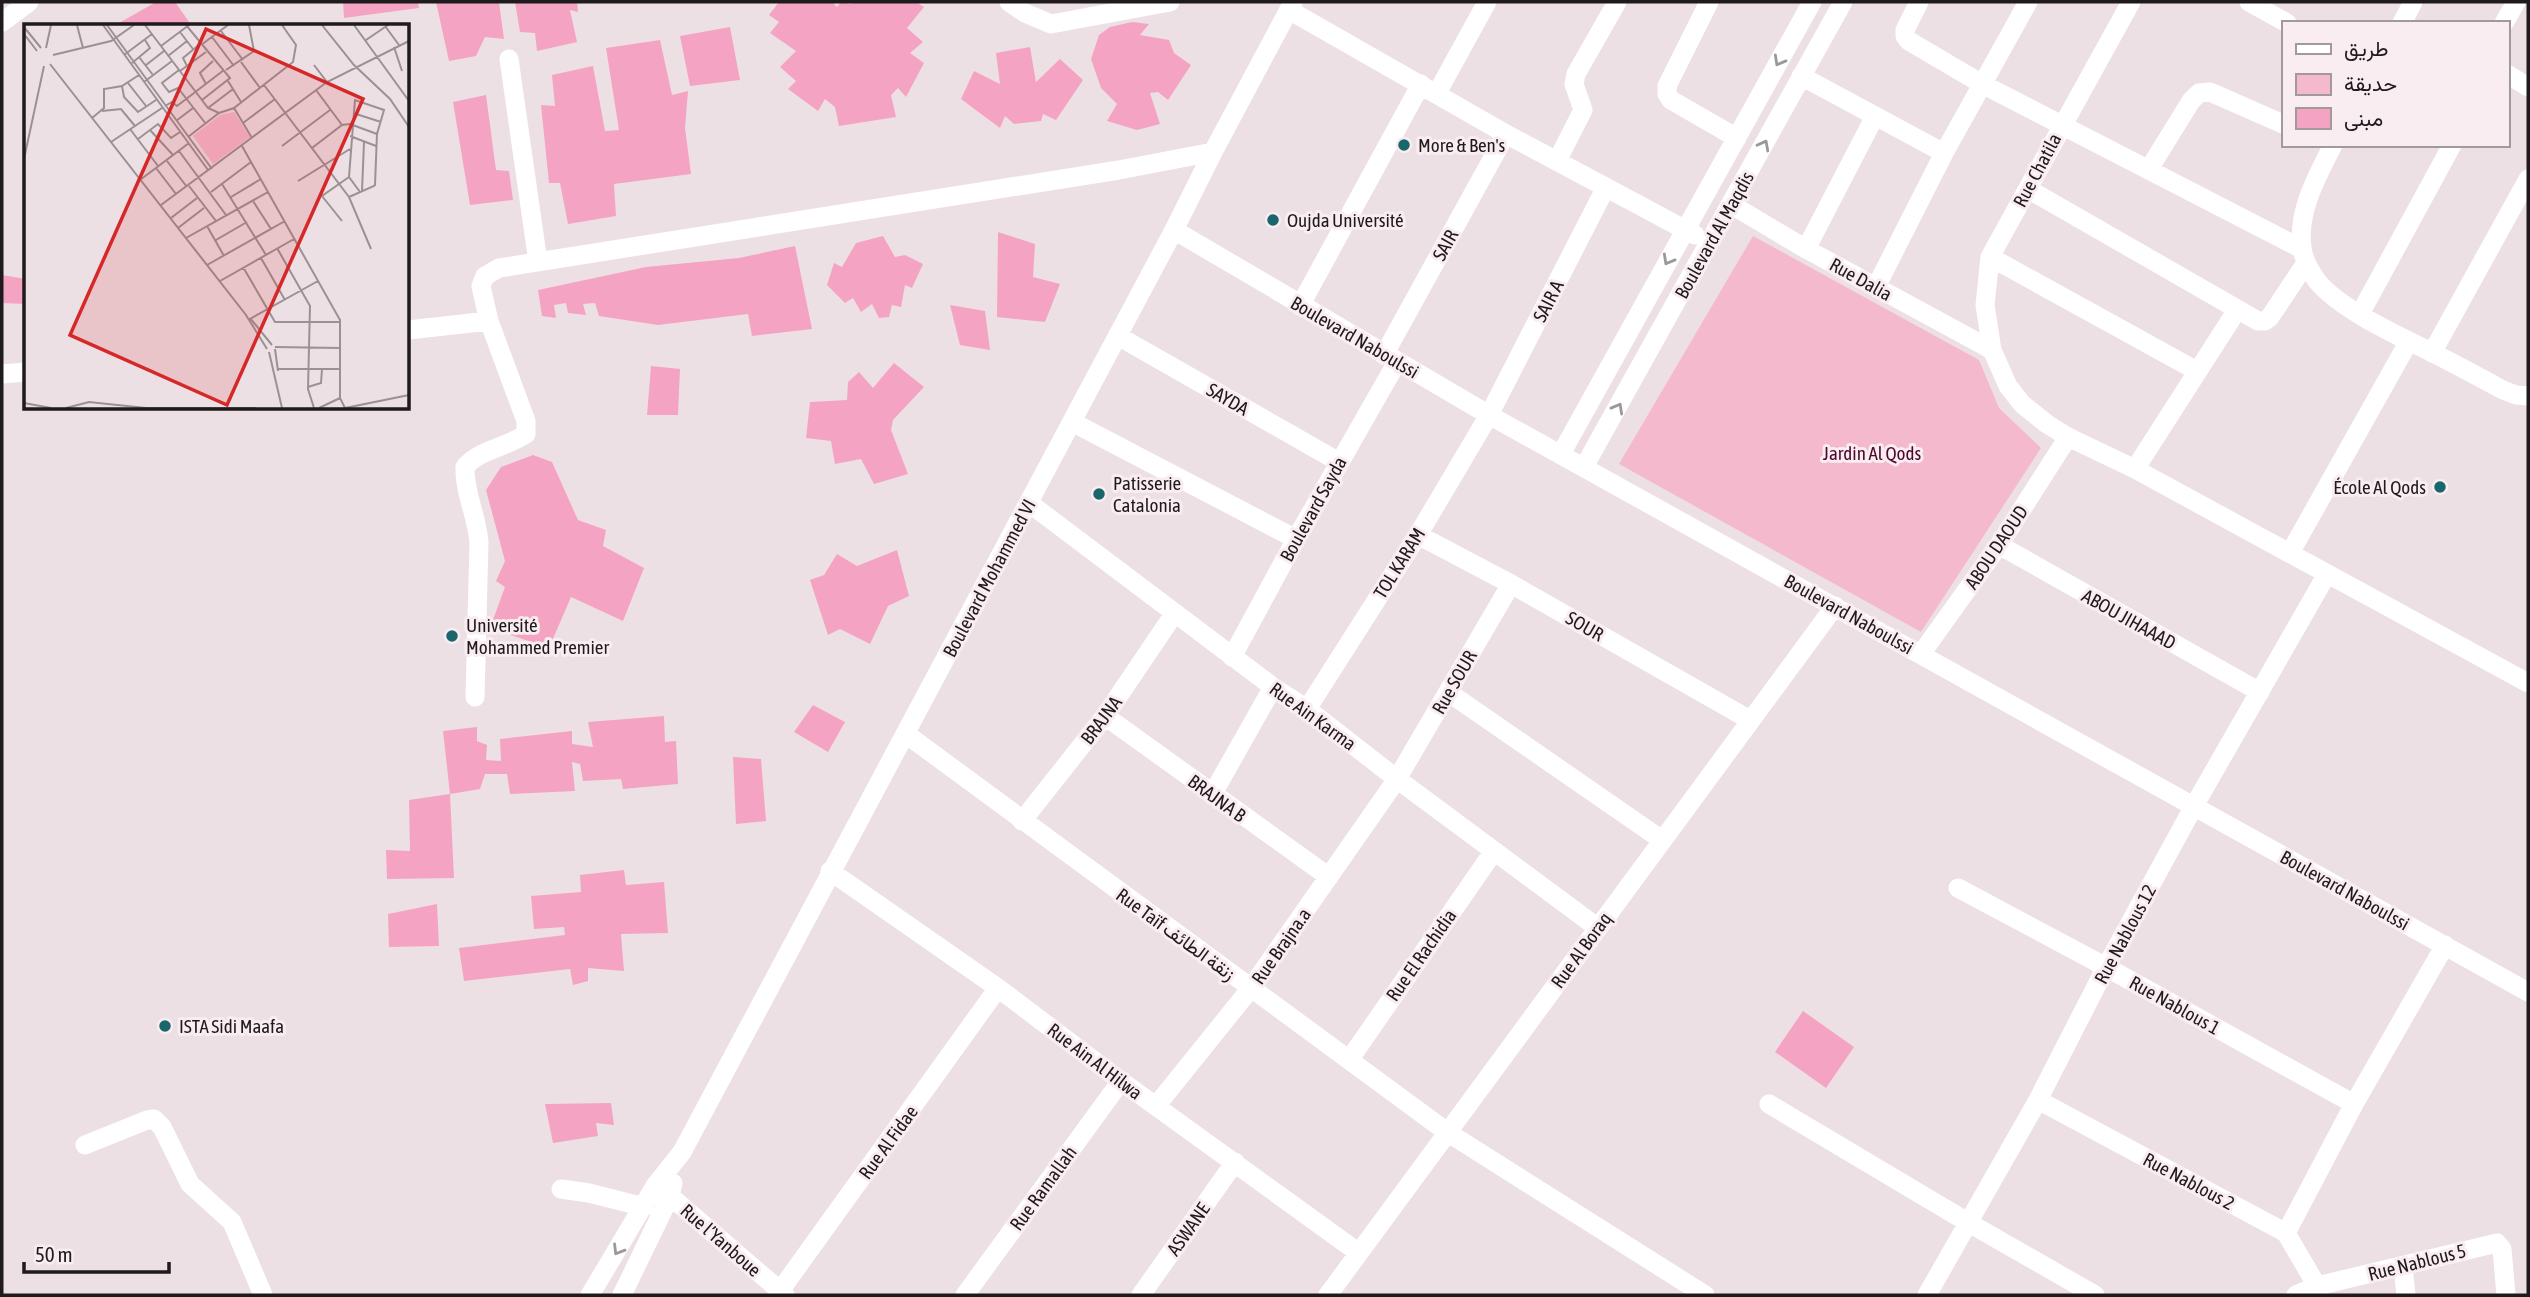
<svg xmlns="http://www.w3.org/2000/svg" width="2530" height="1297" viewBox="0 0 2530 1297" font-family="'Asap Condensed',Vazirmatn,sans-serif">
	<style>
		.green { fill: #f4b9cd }
		.building { fill: #f4a4c2 }
		.lines { fill: none; stroke-linecap: round; stroke-linejoin: round }
		.minor { stroke: #fff; stroke-width: 19 }
		.oneway { stroke: #9a9899 }
		.poi-dot { fill: #19666c; stroke: #faedf1; stroke-width: 2.5 }
		.labels { text-anchor: middle; dominant-baseline: central; stroke-width: 6; stroke-linejoin: round; paint-order: stroke }
		.poi-label { font-size: 19px; fill: #1f1a1c; stroke: #faedf1; text-anchor: start }
		.street-label { font-size: 19px; fill: #1f1a1c; stroke: #faedf1 }
		.park-label { font-size: 19px; fill: #4e082c; stroke: #faedf1 }
		.inset-road { fill: none; stroke: #9b9194; stroke-width: 2 }
		.view { fill: #d62828; fill-opacity: 0.15; stroke: #d62828; stroke-width: 3.5 }
		.inset-edge { fill: none; stroke: #1f1a1c; stroke-width: 3.5 }
	</style>
	<rect width="100%" height="100%" fill="#ede0e4"/>
	<path class="green" d="M1753 236 1979 360 1999 408 2041 448 1921 632 1619 464Z"/>
	<path class="building" d="M156 2H175L192 26H122L119 23Z
		M343 2H418L419 8 344 18Z
		M436 2H499L504 39 485 37 476 56 449 61Z
		M515 2H577L578 12 570 10 577 42 537 51 535 33 520 32Z
		M779 2H832L837 7 841 2 851 4 854 2H916L924 7 907 28 923 42 910 53 924 63 906 97 898 88 891 95 896 117 839 126 835 107 825 99 818 111 788 89 796 81 780 67 796 51 770 33 779 22 769 15Z
		M1132 22 1149 24 1140 35 1169 40 1174 53 1191 65 1168 100 1158 92 1150 93 1160 124 1137 130 1107 121 1117 104 1101 88 1091 59 1099 35 1110 27Z
		M730 27 740 80 690 86 680 36Z
		M660 40 672 95 688 91 685 128 691 174 614 184 616 216 568 224 560 183H549L541 105 555 106 552 75 593 66 605 131 619 130 606 48Z
		M1030 47 1036 82 1060 59 1083 80 1056 120 1043 114 1041 121 1014 124 1005 116 1000 128 961 99 974 71 1000 84 996 53Z
		M486 95 496 170 509 171 513 200 470 205 453 102Z
		M998 232 1035 244 1033 277 1060 284 1045 322 997 317Z
		M883 236 895 257 905 255 923 264 912 288 905 285 901 307 892 305 889 317 879 318 872 304 861 312 853 298 845 303 827 285 834 263 842 267 856 243Z
		M795 246 812 329 752 336 748 314 658 325 599 316 595 303 583 304 586 315 568 313 566 303 554 305 556 318 542 316 538 290 646 267 739 258Z
		M2 275 26 279V304L2 303Z
		M950 305 985 311 990 350 960 345Z
		M894 363 924 387 893 420 891 430 908 474 874 484 861 459 835 464 831 441 806 438 810 402 847 400 848 382 859 372 873 388Z
		M651 366 680 369 678 415H647Z
		M533 455 552 462 578 520 606 530 603 546 644 568 623 621 571 597 549 648 490 628 505 587 496 581 505 561 486 490 501 467Z
		M897 550 909 596 888 606 870 644 840 629 828 635 810 580 824 575 837 554 857 566Z
		M813 705 845 722 828 752 794 732Z
		M664 716 665 742 676 741 678 784 623 789 621 779 583 781 580 764 572 762 575 791 510 794 507 774H485L480 789 450 794 443 731 477 727V741L487 745 486 760 501 761 500 739 572 731V744L593 747 588 722Z
		M733 757 761 759 766 821 736 824Z
		M450 794 454 878 387 879 386 850 410 851 409 800Z
		M624 870 626 885 664 882 668 933 621 934 624 971 588 968V981L573 985 570 969 464 981 459 948 565 935 564 927 534 929 531 896 581 892 580 875Z
		M437 904 439 946 389 947 388 914Z
		M1803 1011 1854 1047 1826 1088 1775 1052Z
		M611 1103 614 1125 596 1123 598 1136 553 1143 545 1104Z"/>
	<g class="lines">
		<path class="minor" d="M1009 2 1025 13 1051 24 1170 2
			M1709 2 1667 86V94L1671 100 1737 138
			M1919 2 1905 30V36L1909 41 1982 84 2302 249
			M2131 2 1990 257 1985 305 1992 350 2008 386 2022 404 2047 424 2068 437 2135 469 2528 683
			M2249 2 2287 23
			M1289 10 1506 134 1695 235
			M2 22 29 2
			M2402 23 2413 2
			M2504 23 2516 2
			M509 59 538 262
			M2507 74 2528 87
			M1801 76 1944 153
			M1437 93 1487 2
			M2333 145C2317 176 2297 212 2302 247 2303 259 2310 271 2317 281 2341 310 2397 335 2431 352 2455 364 2479 377 2503 390L2516 395 2528 396
			M1557 161 1583 110 1574 84 1576 74 1617 2
			M2149 169 2191 101 2199 93 2210 92 2283 124
			M2028 189 2258 321H2265L2270 317 2306 263
			M1732 205 1806 249 1992 350
			M1174 230 1489 415 2528 992
			M1806 249 1875 116
			M1990 257 2197 371
			M1876 287 1944 153 2028 2
			M1300 306 1421 84
			M2360 314 2452 145
			M408 330 489 321
			M1118 336 1339 462
			M2432 353 2528 179
			M1384 355 1506 134
			M2 374 26 372
			M1072 422 1296 539
			M1561 454 1812 2
			M1584 467 1843 2
			M2135 469 2237 310
			M1029 503 1273 687 1307 709 1397 779 1598 928
			M1418 535 1511 584 1750 720
			M1999 545 2260 692
			M2290 553 2409 341
			M1921 654 1999 545 2068 437
			M1232 657 1296 539 1397 362
			M1448 692 1662 840
			M475 697 479 542C477 516 464 492 465 467 479 450 507 447 526 434V421L489 321 482 291 481 286 485 276 499 268 1119 170 1213 152
			M1307 709 1418 535 1489 415 1606 187
			M1105 716 1329 877
			M906 734 1447 1132 1705 1295
			M1212 795 1273 687
			M1022 821 1105 716 1174 614
			M830 871 998 988 1121 1081 1359 1253
			M1958 888 2106 967 2354 1104
			M1349 1060 1494 851
			M2038 1100 2286 1233 2317 1286 2319 1295
			M1769 1104 1969 1223 2095 1295
			M1156 1106 1251 988 1397 779 1511 584
			M85 1145 147 1120 154 1119 162 1127 190 1184 232 1222 263 1295
			M655 1186 670 1196 785 1295
			M561 1189 589 1193 644 1207
			M2286 1233 2354 1104 2445 945
			M2403 1267 2406 1295
			M590 1295 655 1186 682 1152 1174 230 1213 152 1293 2
			M622 1295 670 1196 673 1183
			M777 1295 998 988
			M965 1295 1121 1081
			M1141 1295 1235 1162
			M1328 1295 1835 606
			M1927 1295 2038 1100 2106 967 2194 806 2327 574
			M2296 1295 2317 1286 2497 1243 2502 1249 2506 1295"/>
	</g>
	<defs><path id="oneway-chevron" d="M-2-3.5L2.5 0L-2 3.5" fill="none" stroke-width="1.6" stroke-linecap="round" stroke-linejoin="round" transform="scale(1.75)"/></defs>
	<g class="oneway">
		<use href="#oneway-chevron" transform="translate(1779 61) rotate(119)"/>
		<use href="#oneway-chevron" transform="translate(1764 145) rotate(-62)"/>
		<use href="#oneway-chevron" transform="translate(1668 260) rotate(119)"/>
		<use href="#oneway-chevron" transform="translate(1618 408) rotate(-61)"/>
		<use href="#oneway-chevron" transform="translate(618 1250) rotate(121)"/>
	</g>
	<g class="poi-dot">
		<circle cx="1404" cy="145" r="7"/>
		<circle cx="1273" cy="220" r="7"/>
		<circle cx="2440" cy="487" r="7"/>
		<circle cx="1099" cy="494" r="7"/>
		<circle cx="452" cy="636" r="7"/>
		<circle cx="165" cy="1026" r="7"/>
	</g>
	<g class="labels">
		<g class="poi-label">
			<text x="1418" y="145">More &amp; Ben's</text>
			<text x="1287" y="220">Oujda Université</text>
			<text x="1113" y="483">Patisserie<tspan x="1113" dy="22">Catalonia</tspan></text>
			<text x="2426" y="487" text-anchor="end">École Al Qods</text>
			<text x="466" y="625">Université<tspan x="466" dy="22">Mohammed Premier</tspan></text>
			<text x="179" y="1026">ISTA Sidi Maafa</text>
		</g>
		<g class="street-label">
			<text transform="translate(2037 170) rotate(-62)">Rue Chatila</text>
			<text transform="translate(1714 235) rotate(-61)">Boulevard Al Maqdis</text>
			<text transform="translate(1445 245) rotate(-61)">SAIR</text>
			<text transform="translate(1861 279) rotate(29)">Rue Dalia</text>
			<text transform="translate(1548 301) rotate(-63)">SAIR A</text>
			<text transform="translate(1355 337) rotate(30)">Boulevard Naboulssi</text>
			<text transform="translate(1228 399) rotate(30)">SAYDA</text>
			<text transform="translate(1313 509) rotate(-61)">Boulevard Sayda</text>
			<text transform="translate(1996 547) rotate(-56)">ABOU DAOUD</text>
			<text transform="translate(1399 563) rotate(-58)">TOL KARAM</text>
			<text transform="translate(989 578) rotate(-62)">Boulevard Mohammed VI</text>
			<text transform="translate(1849 614) rotate(29)">Boulevard Naboulssi</text>
			<text transform="translate(2129 619) rotate(29)">ABOU JIHAAAD</text>
			<text transform="translate(1585 626) rotate(30)">SOUR</text>
			<text transform="translate(1454 682) rotate(-60)">Rue SOUR</text>
			<text transform="translate(1313 716) rotate(36)">Rue Ain Karma</text>
			<text transform="translate(1101 720) rotate(-53)">BRAJNA</text>
			<text transform="translate(1217 798) rotate(36)">BRAJNA B</text>
			<text transform="translate(2345 890) rotate(29)">Boulevard Naboulssi</text>
			<text transform="translate(1176 934) rotate(36)">Rue Taïf زنقة الطائف</text>
			<text transform="translate(2125 934) rotate(-62)">Rue Nablous 12</text>
			<text transform="translate(1281 946) rotate(-55)">Rue Brajna.a</text>
			<text transform="translate(1581 950) rotate(-54)">Rue Al Boraq</text>
			<text transform="translate(1421 955) rotate(-55)">Rue El Rachidia</text>
			<text transform="translate(2175 1005) rotate(29)">Rue Nablous 1</text>
			<text transform="translate(1095 1061) rotate(37)">Rue Ain Al Hilwa</text>
			<text transform="translate(888 1142) rotate(-54)">Rue Al Fidae</text>
			<text transform="translate(2189 1181) rotate(28)">Rue Nablous 2</text>
			<text transform="translate(1043 1188) rotate(-54)">Rue Ramallah</text>
			<text transform="translate(1188 1229) rotate(-55)">ASWANE</text>
			<text transform="translate(721 1240) rotate(41)">Rue l’Yanboue</text>
			<text transform="translate(2417 1262) rotate(-14)">Rue Nablous 5</text>
		</g>
		<g class="park-label">
			<text x="1872" y="453">Jardin Al Qods</text>
		</g>
	</g>
	<g transform="translate(24 24)">
		<rect width="385" height="385" fill="#ede0e4"/>
		<path d="M210 88 226 113 189 140 169 112 196 91Z" fill="#f4b9cd"/>
		<path class="inset-road" d="M53 1 59 24M79 1 184 146M83 1 188 145M121 1 184 84 195 89M162 1 206 54 178 76M298 1 330 41 366 75 385 103M330 1 385 77M361 2 375 21M0 3 17 24M197 7 219 36M156 8 169 25M0 10 13 27M188 13 210 42M342 16 364 1M177 21 204 1M137 22 165 1M370 23 378 47M22 24 27 1M29 31 87 17 110 1M100 31 128 10M144 32 163 17M115 33 129 51M217 38 236 64M108 39 126 24 121 16M26 40 222 291 243 325M122 41 140 27M290 41 303 58M163 42 159 34 176 20M155 46 138 59 145 68 154 64 182 100M202 46 230 27 225 1M156 47 182 28M204 57 217 78M120 58 148 37M104 59 122 82M182 60 176 49 189 37M240 61 325 173 347 225M98 62 100 73 114 88 132 76M292 66 318 101M141 82 148 78 153 82 200 46M184 84 209 65M210 84 228 114M78 87 97 85 111 102M329 89 357 98M68 94 80 84V65L98 62 115 51M152 97 169 84M219 99 251 75M326 100 353 110M106 105 134 142M126 106 149 131M326 112 352 122M164 113 195 89 210 84 269 38 272 21 258 1M114 115 134 100 147 114 156 108M87 118 138 84M218 122 316 296V374L295 384M258 122 306 86M288 124 318 101 326 100M155 127 202 191M0 135 20 42M143 137 163 163M132 144 152 170M116 156 165 119M274 157 326 125M198 160 242 231M165 162 192 197M338 167 340 118M187 168 227 138M207 173 237 155M325 173 350 162 351 161 353 110 360 86 331 76 325 153 336 168M229 177 247 205M137 181 303 58 385 17M147 194 173 174M318 197 298 172 325 153M183 202 200 232M154 204 180 184M162 214 244 168M192 216 223 198M253 224 286 282 284 365 290 384M237 234 261 276M183 241 261 197M219 243 251 298H316M196 257 270 215M226 294 248 321M224 296 294 257M251 323 317 324M251 325 254 347M245 328 258 384M254 345H317M284 363 297 359 298 345M316 374 321 384 385 371M0 379 27 384M42 384 65 378 122 384H232"/>
		<path class="view" d="M182 5 339 75 203 381 46 311Z"/>
		<rect width="385" height="385" class="inset-edge"/>
	</g>
	<rect width="2530" height="1297" fill="none" stroke="#1f1a1c" stroke-width="7"/>
	<rect x="2282" y="21" width="228" height="126" fill="#faedf1" stroke="#a2999c" stroke-width="2"/>
	<rect x="2296" y="44" width="35" height="10" fill="#ffffff" stroke="#a2999c" stroke-width="2"/>
	<text x="2344" y="56" font-size="21" fill="#1f1a1c">طريق</text>
	<rect x="2296" y="74" width="35" height="21" fill="#f4b9cd" stroke="#a2999c" stroke-width="2"/>
	<text x="2344" y="91" font-size="21" fill="#1f1a1c">حديقة</text>
	<rect x="2296" y="108" width="35" height="21" fill="#f4a4c2" stroke="#a2999c" stroke-width="2"/>
	<text x="2344" y="126" font-size="21" fill="#1f1a1c">مبنى</text>
	<path d="M24 1262v10h145v-10" fill="none" stroke="#1f1a1c" stroke-width="3.5"/>
	<text x="35" y="1262" font-size="21" fill="#1f1a1c" stroke="#faedf1" stroke-width="5" paint-order="stroke">50 m</text>
</svg>
